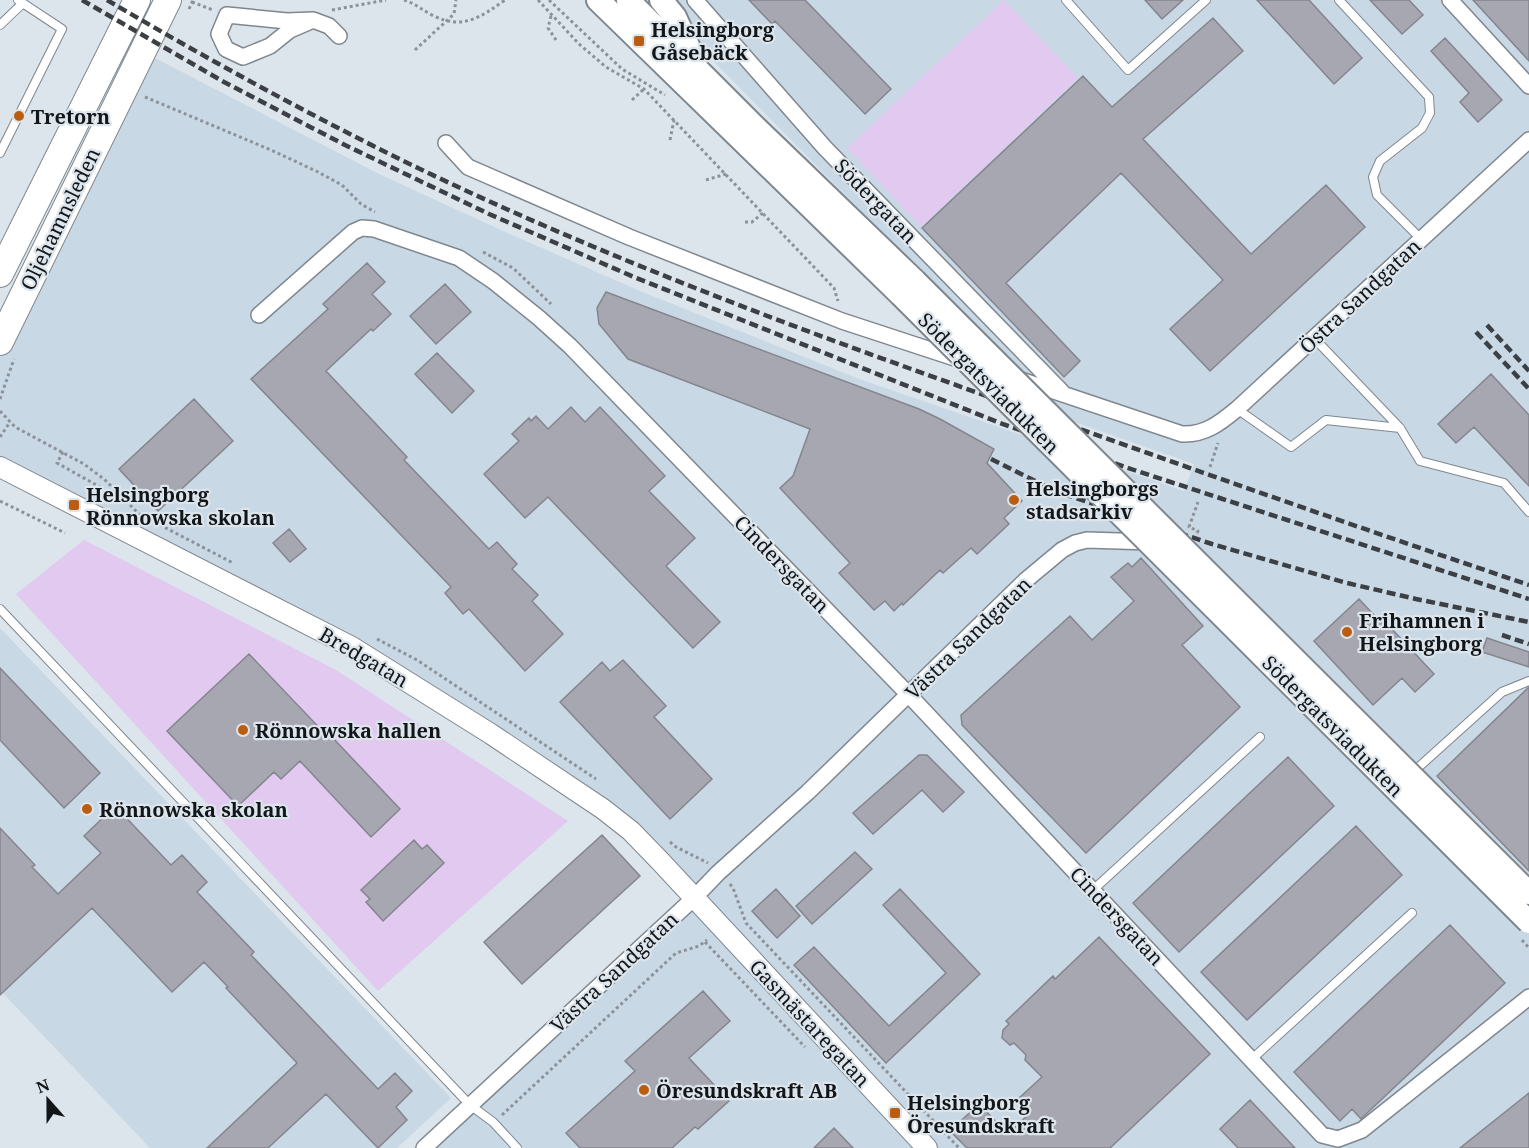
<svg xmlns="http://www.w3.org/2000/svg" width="1529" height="1148" viewBox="0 0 1529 1148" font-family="'Noto Serif',serif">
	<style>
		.built { fill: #c9d8e5 }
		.green { fill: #e1c9f0 }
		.building { fill: #a6a7b1; stroke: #84858e; stroke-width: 1.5 }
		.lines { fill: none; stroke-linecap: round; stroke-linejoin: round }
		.service-casing { stroke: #7f878e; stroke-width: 10 }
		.minor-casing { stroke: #7f878e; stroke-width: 18 }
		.tertiary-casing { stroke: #7f878e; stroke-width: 22 }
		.secondary-casing { stroke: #7f878e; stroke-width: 26 }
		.trunk-casing { stroke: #7f878e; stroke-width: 28 }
		.path { stroke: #8c9298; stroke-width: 3; stroke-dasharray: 3 3; stroke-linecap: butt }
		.service { stroke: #fff; stroke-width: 8 }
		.minor { stroke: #fff; stroke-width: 15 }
		.tertiary { stroke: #fff; stroke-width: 20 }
		.secondary { stroke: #fff; stroke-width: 22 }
		.trunk { stroke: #fff; stroke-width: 26 }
		.rail { stroke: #3c4044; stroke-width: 4.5; stroke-dasharray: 9 4.5; stroke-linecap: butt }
		.secondary-bridge-casing { stroke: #7f878e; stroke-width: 26; stroke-linecap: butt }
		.secondary-bridge { stroke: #fff; stroke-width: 22 }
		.poi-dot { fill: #bb5d10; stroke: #dce4ec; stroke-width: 2 }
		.labels { text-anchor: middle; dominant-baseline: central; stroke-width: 4.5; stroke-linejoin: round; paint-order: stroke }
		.poi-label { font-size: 20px; font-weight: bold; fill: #131619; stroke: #dce4ec; text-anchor: start }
		.street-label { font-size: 20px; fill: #131619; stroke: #dce4ec }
	</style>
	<rect width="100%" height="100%" fill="#dce4ec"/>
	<path class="built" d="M653 0H1529V1148H432L700 898 494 729 0 459V357L149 55 379 174 503 231 640 291 859 379 1184 491 1194 464 1066 419Z
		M0 628 451 1098 397 1148H150L0 990Z"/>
	<path class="green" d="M1004 0 1078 78 921 227 847 148Z
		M84 540 336 670 568 821 378 991 16 594Z"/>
	<path class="building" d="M749 0H805L891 89 865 114 775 21 772 24Z
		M1145 0H1183L1162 19Z
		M1257 0H1309L1362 58 1334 84Z
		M1370 0H1409L1423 15 1402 34Z
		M1473 0H1529V61Z
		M1213 18 1243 51 1143 139 1251 254 1326 185 1365 227 1210 371 1170 329 1223 280 1121 173 1006 283 1080 361 1064 377 922 228 1083 76 1112 107Z
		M1445 38 1502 100 1478 122 1460 102 1469 93 1431 51Z
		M367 263 385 282 372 294 391 314 373 331 371 329 326 371 407 457 404 460 489 549 497 542 517 564 512 569 538 595 532 601 563 634 525 671 469 609 463 614 445 593 451 587 251 379 328 309 323 304Z
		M445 284 471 312 436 344 410 316Z
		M606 292 919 409 940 419 994 449 987 463 1022 501 1004 518 1009 524 977 554 971 548 943 573 940 570 903 605 902 603 894 611 885 601 874 610 839 573 850 563 780 488 793 476 810 429 628 359 599 324 597 308Z
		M437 353 474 391 452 413 415 374Z
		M1491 374 1529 415V486L1474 427 1456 443 1438 424Z
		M194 399 233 441 158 511 119 469Z
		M571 407 585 422 600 407 665 476 649 491 695 538 666 566 720 622 693 648 548 497 525 518 484 474 519 441 512 434 529 418 531 421 536 416 548 429Z
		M289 529 306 549 290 562 273 543Z
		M1141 558 1203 626 1182 645 1240 707 1086 853 962 725 961 715 1070 616 1092 640 1134 601 1111 577 1128 563 1132 567Z
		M1359 599 1387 629 1390 627 1434 674 1415 692 1402 678 1373 705 1314 641Z
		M1487 638 1529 652V667L1482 652Z
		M249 654 330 739 332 737 400 809 371 837 300 761 281 779 274 772 238 806 167 731Z
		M623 660 666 706 654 717 712 779 670 819 560 702 602 662 610 671Z
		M0 668 100 773 64 808 0 740Z
		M1529 687V871L1437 776Z
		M919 755H927L964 792 943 812 922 790 873 834 853 813Z
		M1288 757 1334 806 1179 952 1133 903Z
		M115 806 171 865 182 855 207 882 197 892 254 952 251 955 378 1089 395 1073 412 1091 396 1107 407 1120 378 1148 326 1094 268 1148H207L297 1063 226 988 228 987 204 962 172 992 92 908 0 995V828L35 865 32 867 58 894 101 853 84 836Z
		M1356 826 1402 875 1247 1020 1201 972Z
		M602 835 640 876 522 984 484 942Z
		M414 840 422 849 427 845 444 863 383 921 366 902 370 899 361 890Z
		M855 852 872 869 812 924 796 906Z
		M776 889 800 916 777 938 752 911Z
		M900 889 980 974 886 1063 794 965 814 947 889 1026 946 973 883 905Z
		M1450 925 1505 983 1364 1116 1361 1119 1352 1109 1340 1121 1294 1072Z
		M1099 937 1210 1054 1110 1148H967L950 1131 979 1104 1008 1134 1031 1112 1018 1099 1042 1077 1025 1060 1026 1055 1014 1043 1010 1045 1002 1038 1003 1030 1009 1024 1006 1021 1053 976 1055 979Z
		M703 991 730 1021 689 1058 729 1101 698 1129 695 1127 672 1148H580L566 1133 635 1071 625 1061Z
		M1529 1093V1148H1460Z
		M1250 1100 1295 1148H1238L1220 1129Z
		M834 1128 853 1148H814Z"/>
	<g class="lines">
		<defs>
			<path id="service" d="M1066 0 1128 70 1206 0
				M1339 0 1429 97 1430 113 1422 128 1380 161 1373 177 1377 195 1421 239
				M0 25 23 3
				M0 153 62 29 18 0
				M1314 338 1400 428 1420 461 1504 483 1529 512
				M1237 409 1291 447 1326 420 1400 428
				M0 609 470 1105 493 1122 517 1148
				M1411 774 1502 692 1529 681
				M1093 890 1260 737
				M1252 1059 1412 913"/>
			<path id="minor" d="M695 0 825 148 1062 392
				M1450 0 1529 86
				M313 20 290 30 270 46 243 57 226 49 219 34 227 15 287 21 313 20 329 26 339 36
				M446 143 468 167 629 237 842 321 964 361
				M259 315 353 232 362 228 374 229 459 258 493 281 539 318 570 346 909 695 1322 1135 1338 1139 1362 1130 1529 997
				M1018 379 1182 434C1205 435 1220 423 1237 409L1529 140
				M424 1148 693 899 718 873 808 792 1026 580 1062 550 1075 543 1087 540 1151 542"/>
			<path id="tertiary" d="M0 467 352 647 491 734 603 809 631 831 661 862 927 1148"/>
			<path id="secondary" d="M598 0 901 295
				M628 0 753 125 915 281
				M661 0 675 17 694 59"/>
			<path id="trunk" d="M0 274 137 0
				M0 342 168 0"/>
		</defs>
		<use href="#service" class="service-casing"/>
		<use href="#minor" class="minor-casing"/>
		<use href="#tertiary" class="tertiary-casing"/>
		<use href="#secondary" class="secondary-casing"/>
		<use href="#trunk" class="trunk-casing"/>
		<path class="path" d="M404 0C415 3 423 11 434 16 463 30 481 17 505 0
			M538 0 579 44 606 67 644 89 834 288 838 301
			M549 0 622 69 665 95
			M192 2 213 10
			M189 9 193 0
			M332 10 386 0
			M551 16 548 28 556 40
			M415 50 454 14 456 0
			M145 97 271 150 316 171 342 185 361 204 375 212
			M632 100 644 89
			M670 140 674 120
			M706 180 726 174
			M745 222H752L764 212
			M483 252 513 268 551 304
			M0 399 14 359
			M0 411 15 427 84 464 105 480 139 514 233 563
			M0 437 10 422
			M63 452 57 463 100 487
			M1210 467 1218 443
			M0 501 65 533
			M1197 533 1198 531 1189 527 1198 502
			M377 639 417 660 596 779
			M670 842 676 847 708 863
			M730 884 733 888 746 923 959 1148
			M1522 940 1529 948
			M705 942 805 1047
			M502 1115 676 953 699 946 707 940"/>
		<use href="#service" class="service"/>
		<use href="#minor" class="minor"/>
		<use href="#tertiary" class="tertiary"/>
		<use href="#secondary" class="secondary"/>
		<use href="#trunk" class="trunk"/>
		<path class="rail" d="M82 0 224 82 345 145 489 214 634 277 1000 423 1134 470 1529 599
			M107 0C209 60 313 117 420 169 618 264 825 339 1032 412 1197 471 1363 529 1529 585
			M1487 325 1529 371
			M1476 332 1529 389
			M991 459 1055 491 1212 544 1347 583 1416 599 1529 622
			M1502 635 1529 644"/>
		<defs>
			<path id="secondary-bridge" d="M915 281 1529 893
				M901 295 1529 922"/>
		</defs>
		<use href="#secondary-bridge" class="secondary-bridge-casing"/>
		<use href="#secondary-bridge" class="secondary-bridge"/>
	</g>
	<g class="poi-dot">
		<rect x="633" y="35" width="12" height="12" rx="3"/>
		<circle cx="19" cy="116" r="6"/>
		<circle cx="1014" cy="500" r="6"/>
		<rect x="68" y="499" width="12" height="12" rx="3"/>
		<circle cx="1347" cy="632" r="6"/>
		<circle cx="243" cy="730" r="6"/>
		<circle cx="87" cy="809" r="6"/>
		<circle cx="644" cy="1090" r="6"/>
		<rect x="889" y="1107" width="12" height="12" rx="3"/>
	</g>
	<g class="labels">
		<g class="poi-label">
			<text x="651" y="29">Helsingborg<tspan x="651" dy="23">Gåsebäck</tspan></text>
			<text x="31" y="116">Tretorn</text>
			<text x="1026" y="488">Helsingborgs<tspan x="1026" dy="23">stadsarkiv</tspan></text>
			<text x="86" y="494">Helsingborg<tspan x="86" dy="23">Rönnowska skolan</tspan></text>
			<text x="1359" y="620">Frihamnen i<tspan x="1359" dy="23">Helsingborg</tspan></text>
			<text x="255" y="730">Rönnowska hallen</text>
			<text x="99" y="809">Rönnowska skolan</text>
			<text x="656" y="1090">Öresundskraft AB</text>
			<text x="907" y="1102">Helsingborg<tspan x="907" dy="23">Öresundskraft</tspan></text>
		</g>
		<g class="street-label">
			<text transform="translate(876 201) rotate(46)">Södergatan</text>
			<text transform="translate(60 219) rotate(-64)">Oljehamnsleden</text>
			<text transform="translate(1360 296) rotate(-43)">Östra Sandgatan</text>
			<text transform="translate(989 383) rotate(45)">Södergatsviadukten</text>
			<text transform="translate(782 564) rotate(46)">Cindersgatan</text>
			<text transform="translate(968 638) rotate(-44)">Västra Sandgatan</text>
			<text transform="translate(364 657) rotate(30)">Bredgatan</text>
			<text transform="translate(1333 726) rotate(45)">Södergatsviadukten</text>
			<text transform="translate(1117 916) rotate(47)">Cindersgatan</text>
			<text transform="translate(614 972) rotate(-43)">Västra Sandgatan</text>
			<text transform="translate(810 1023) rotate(47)">Gasmästaregatan</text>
		</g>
	</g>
	<g transform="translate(48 1100) rotate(339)" stroke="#dce4ec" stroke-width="4.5" paint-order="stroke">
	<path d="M0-4.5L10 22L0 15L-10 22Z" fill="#131619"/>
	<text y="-9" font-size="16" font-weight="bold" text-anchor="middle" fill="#131619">N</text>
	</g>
</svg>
